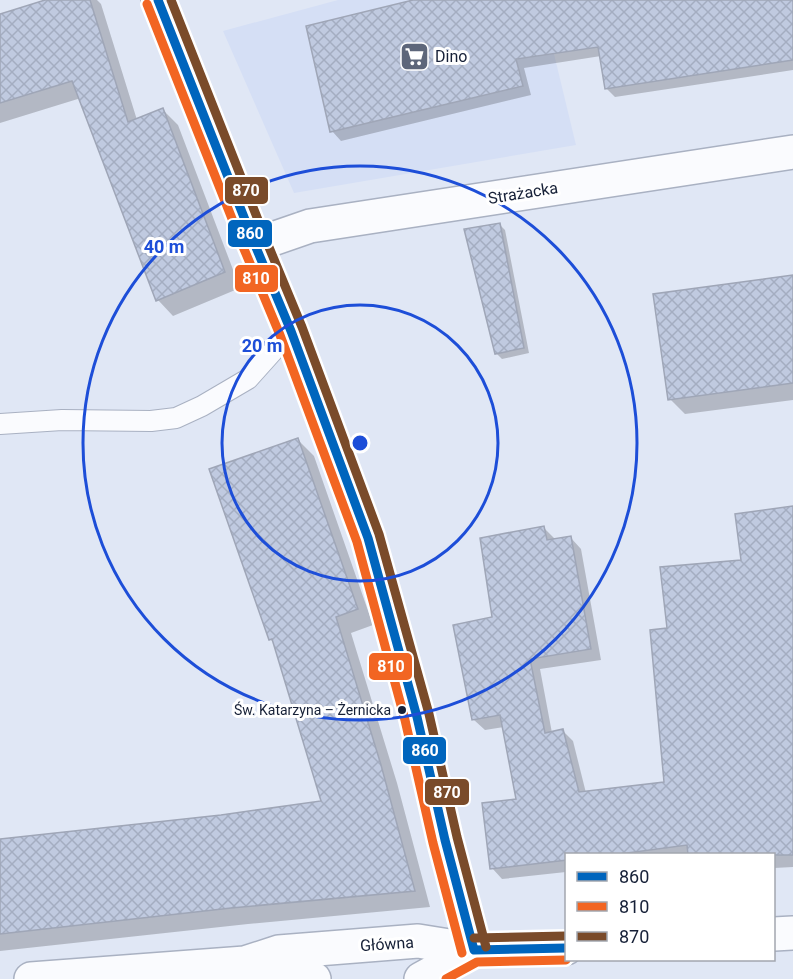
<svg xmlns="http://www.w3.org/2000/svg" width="793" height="979" viewBox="0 0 793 979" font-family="Roboto,sans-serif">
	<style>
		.built { fill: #d5dff5 }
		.shadow { fill: #0003 }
		.building { fill: url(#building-cross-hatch); stroke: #9fa6b7; stroke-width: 1.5 }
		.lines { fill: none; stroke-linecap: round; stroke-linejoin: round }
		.service-casing { stroke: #a9b1c2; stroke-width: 22 }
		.minor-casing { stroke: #a9b1c2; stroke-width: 36 }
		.tertiary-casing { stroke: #a9b1c2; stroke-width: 36 }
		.service { stroke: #fafbfe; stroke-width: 20 }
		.minor { stroke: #fafbfe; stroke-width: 33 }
		.tertiary { stroke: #fafbfe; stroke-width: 33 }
		.bus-1-casing { stroke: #fff; stroke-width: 14 }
		.bus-2-casing { stroke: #fff; stroke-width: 14 }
		.bus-3-casing { stroke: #fff; stroke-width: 14 }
		.bus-1 { stroke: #0065bd; stroke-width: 9 }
		.bus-2 { stroke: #f26522; stroke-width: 9 }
		.bus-3 { stroke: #7a4b2a; stroke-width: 9 }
		.ring { fill: none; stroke: #1d4ed8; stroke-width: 3 }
		.bus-dot { fill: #162037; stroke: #fff; stroke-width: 2 }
		.labels { text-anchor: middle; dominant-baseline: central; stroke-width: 6; stroke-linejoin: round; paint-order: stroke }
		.bus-label { font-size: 14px; fill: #162037; stroke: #fff; text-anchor: end }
		.poi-label { font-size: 16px; fill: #162037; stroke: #fff; text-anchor: start }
		.street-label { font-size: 16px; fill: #162037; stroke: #fff }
		.centre { fill: #1d4ed8; stroke: #fff; stroke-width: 3 }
		.ring-label { font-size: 18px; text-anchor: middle; font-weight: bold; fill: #1d4ed8; stroke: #fff; stroke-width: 6; stroke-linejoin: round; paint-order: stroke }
		.line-badge { stroke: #fff; stroke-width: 2 }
		.badge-label { font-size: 16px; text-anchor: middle; font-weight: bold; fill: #fff }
	</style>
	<defs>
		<pattern id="building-cross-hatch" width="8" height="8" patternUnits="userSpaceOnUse" patternTransform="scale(1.5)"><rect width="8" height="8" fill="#c0cae0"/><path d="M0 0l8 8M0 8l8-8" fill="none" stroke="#a4adc1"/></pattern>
	</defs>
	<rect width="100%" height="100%" fill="#e0e7f5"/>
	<path class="built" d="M338 0H541L576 145 294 193 223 31Z"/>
	<path class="shadow" d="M50 0H97L101 4 137 120 163 110 178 125 240 288 173 316 158 300 81 98 0 123V15Z
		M420 0H793V70L615 97 606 88 601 56 524 68 531 95 341 141 332 131Z
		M500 225 505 230 529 353 502 359 496 353Z
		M793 276V400L685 414 670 399Z
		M298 440 314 456 373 625 351 633 397 783 430 907 248 924 0 951V840L221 816 323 803 276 645 270 639Z
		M793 508V867L774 868V854H566V872L502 879 492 868 518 801 504 727 485 730 474 720 494 618 544 528 555 539 571 538 581 549 601 660 540 669 552 733 562 730 573 741 586 793 665 783 668 630 742 561Z"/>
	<path class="building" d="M45 0H90L128 122 163 108 225 272 156 301 72 81 0 103V14Z
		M413 0H793V60L605 89 598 47 516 59 523 86 330 132 306 26Z
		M500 223 524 348 495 354 464 229Z
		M793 275V383L668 400 653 294Z
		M298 438 358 609 336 617 381 765 415 891 231 908 0 934V839L221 815 321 801 272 639 269 640 209 469Z
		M793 506V855H688L687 845 612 855H567V860L490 869 482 803 516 799 500 715 472 720 453 625 492 617 480 538 544 526 547 540 571 536 591 649 530 659 545 733 563 729 579 792 664 782 650 630 667 628 660 567 741 560 735 514Z"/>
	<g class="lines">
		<defs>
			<path id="service" d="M0 424 62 420 151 421 176 418 202 406 248 379 291 331"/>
			<path id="minor" d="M255 245 310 226 793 152"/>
			<path id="tertiary" d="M158 0 255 245 291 331 368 538 417 717 445 840 474 950
				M774 934 793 933
				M249 964 314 979
				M31 979 245 963 279 952 418 941 474 950 566 948
				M421 979 474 950"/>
		</defs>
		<use href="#service" class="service-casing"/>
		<use href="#minor" class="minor-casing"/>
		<use href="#tertiary" class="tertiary-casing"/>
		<use href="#service" class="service"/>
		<use href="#minor" class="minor"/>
		<use href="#tertiary" class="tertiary"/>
		<defs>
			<path id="bus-1" d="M158 0 255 245 291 331 368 538 417 717 445 840 474 950
				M474 950 566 948"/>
			<path id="bus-2" d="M147 4 244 249 280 335 357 542 405 720 433 843 462 953
				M446 979 477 962 566 960"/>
			<path id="bus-3" d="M171 0 266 240 302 327 379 534 429 714 457 837 486 947
				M474 938 566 936"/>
		</defs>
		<use href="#bus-1" class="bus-1-casing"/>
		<use href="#bus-2" class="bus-2-casing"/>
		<use href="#bus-3" class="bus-3-casing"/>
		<use href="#bus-1" class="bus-1"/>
		<use href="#bus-2" class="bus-2"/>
		<use href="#bus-3" class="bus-3"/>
	</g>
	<g class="ring">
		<circle cx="360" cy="443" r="138"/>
		<circle cx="360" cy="443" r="277"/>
	</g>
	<defs>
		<symbol id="supermarket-square" viewBox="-11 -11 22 22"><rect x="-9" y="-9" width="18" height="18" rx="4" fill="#5d667a" stroke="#fff"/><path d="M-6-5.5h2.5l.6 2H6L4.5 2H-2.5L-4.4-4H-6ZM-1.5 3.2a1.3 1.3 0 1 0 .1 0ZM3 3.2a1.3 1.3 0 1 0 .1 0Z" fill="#fff"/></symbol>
	</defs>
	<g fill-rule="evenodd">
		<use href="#supermarket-square" x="398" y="40" width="33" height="33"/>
	</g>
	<circle class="bus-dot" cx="402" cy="710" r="5"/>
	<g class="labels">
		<g class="bus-label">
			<text x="391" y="710">Św. Katarzyna – Żernicka</text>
		</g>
		<g class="poi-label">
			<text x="435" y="56">Dino</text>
		</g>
		<g class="street-label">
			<text transform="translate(523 193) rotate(-9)">Strażacka</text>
			<text transform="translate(387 944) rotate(-4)">Główna</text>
		</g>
	</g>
	<circle cx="360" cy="443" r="9" class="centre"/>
	<g class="ring-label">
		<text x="164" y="253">40 m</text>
		<text x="262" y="352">20 m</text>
	</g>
	<g class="line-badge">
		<rect x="224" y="176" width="45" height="29" rx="6" fill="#7a4b2a"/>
		<rect x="227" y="219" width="46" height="29" rx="6" fill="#0065bd"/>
		<rect x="234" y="264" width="45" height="29" rx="6" fill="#f26522"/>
		<rect x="368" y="652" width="45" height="29" rx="6" fill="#f26522"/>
		<rect x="402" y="736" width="45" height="29" rx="6" fill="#0065bd"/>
		<rect x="424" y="778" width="46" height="28" rx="6" fill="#7a4b2a"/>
	</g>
	<g class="badge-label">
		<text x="246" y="196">870</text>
		<text x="250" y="239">860</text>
		<text x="256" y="284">810</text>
		<text x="391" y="672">810</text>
		<text x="425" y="756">860</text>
		<text x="447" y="798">870</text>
	</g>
	<rect x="565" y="853" width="210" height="108" fill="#ffffff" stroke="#a2a6af" stroke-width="1.5"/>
	<rect x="577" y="872" width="30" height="9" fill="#0065bd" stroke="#a2a6af" stroke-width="1.5"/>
	<text x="619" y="883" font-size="18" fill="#162037">860</text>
	<rect x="577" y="902" width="30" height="9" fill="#f26522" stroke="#a2a6af" stroke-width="1.5"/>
	<text x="619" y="913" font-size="18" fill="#162037">810</text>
	<rect x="577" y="932" width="30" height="9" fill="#7a4b2a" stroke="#a2a6af" stroke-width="1.5"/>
	<text x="619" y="943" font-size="18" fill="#162037">870</text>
</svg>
